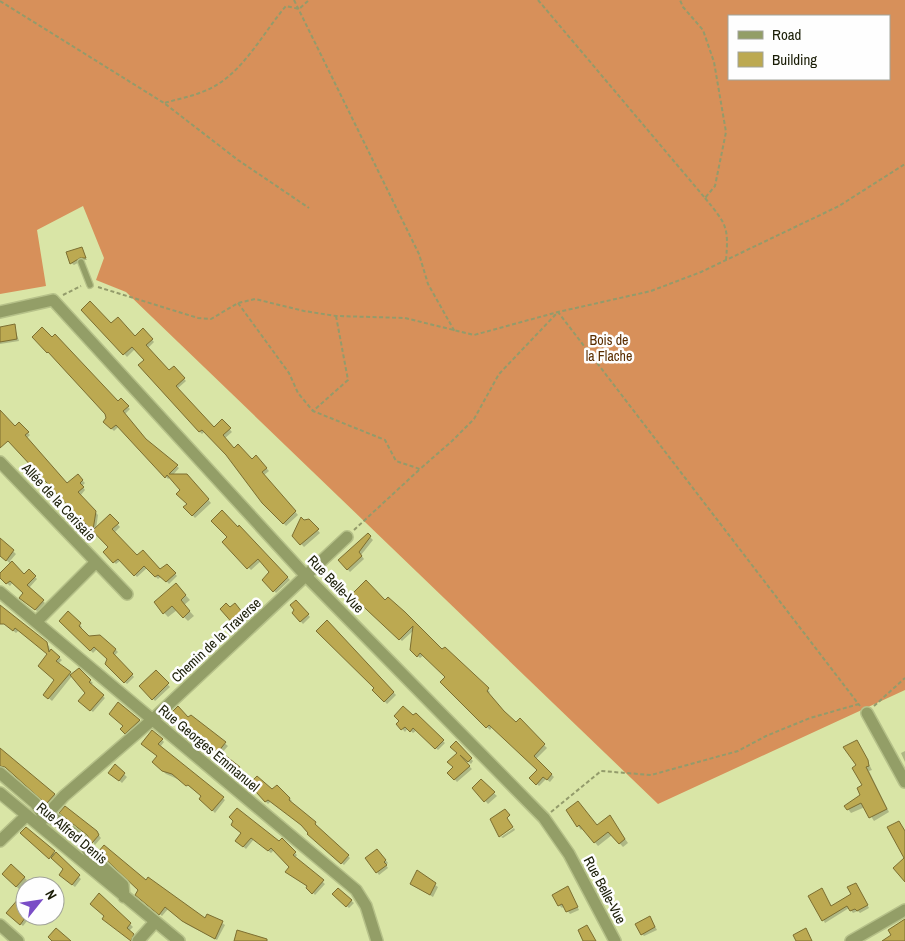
<svg xmlns="http://www.w3.org/2000/svg" width="905" height="941" viewBox="0 0 905 941" font-family="'Archivo Narrow',sans-serif">
	<style>
		.forest { fill: #d7905a; fill-rule: evenodd }
		.shadow { fill: #0003 }
		.building { fill: #bca951; stroke: #7c6e31 }
		.lines { fill: none; stroke-linecap: round; stroke-linejoin: round }
		.lane-casing { stroke: #b6c189; stroke-width: 8 }
		.street-casing { stroke: #b6c189; stroke-width: 14 }
		.path { stroke: #939b6b; stroke-width: 2; stroke-dasharray: 4 2.5; stroke-linecap: butt }
		.lane { stroke: #939e67; stroke-width: 5.5 }
		.street { stroke: #939e67; stroke-width: 11 }
		.labels { text-anchor: middle; dominant-baseline: central; stroke-width: 5; stroke-linejoin: round; paint-order: stroke }
		.park-label { font-size: 14px; fill: #5a2d00; stroke: #fefefe }
		.street-label { font-size: 14px; fill: #191c05; stroke: #fefefe }
	</style>
	<rect width="100%" height="100%" fill="#d9e5a6"/>
	<path class="forest" d="M0 0H905V690L658 804 126 292 96 280 104 258 83 206 37 230 46 286 0 294ZM729 16H889V79H729Z"/>
	<path class="shadow" d="M81 249 87 260H83L74 265 71 263Z
		M83 310 135 337 143 330 154 342 148 348 169 372 174 368 186 381 177 389 214 428 222 421 232 432 224 439 234 449 252 461 256 457 269 471 264 475 298 515 286 526 263 502 227 455 205 431 202 434 200 432 140 365 145 360 135 349 127 357Z
		M14 326 19 341 0 344V328Z
		M34 337 118 402 121 400 130 409 125 414 147 441 179 468 173 475 190 478 211 503 195 518 185 507 189 504 182 490 171 477 168 479 119 426 114 431 105 422 108 418 52 353Z
		M0 412 15 428 19 424 30 435 27 438 67 485 78 476 85 483 82 486 85 490 80 496 98 515 96 529 110 516 120 527 114 533 137 557 160 570 167 565 177 576 169 584 162 576 158 579 147 568 137 577 121 560 116 564 104 552 109 547 87 524 84 526 82 524 74 510 0 432Z
		M309 520 320 533 304 547 294 536 304 521Z
		M239 526 290 580 276 593 264 580 271 572 261 561 251 570 224 542Z
		M368 535 373 540 361 555 364 559 350 572 340 561Z
		M4 543 16 554 10 561 24 575 29 571 37 579 29 588 45 603 38 612 24 600 25 593 13 582 10 586 0 577 11 564 0 555V547Z
		M180 589 190 600 184 605 194 616 188 621 177 610 168 617 155 603Z
		M353 595 385 601 442 651 445 648 490 692 488 694 506 714 516 723 519 720 547 748 536 759 554 777 550 782 546 779 539 786 531 778 539 770 492 727 490 730 442 682 447 678 424 655 420 658 411 650 414 630 402 641Z
		M296 602 310 617 303 624 293 613 296 610Z
		M234 605 248 620 239 628 221 609Z
		M0 606 49 646 50 650 62 660 58 664 72 675 79 670 93 683 90 685 105 698 93 712 82 703 87 693 72 676 52 701 44 694 56 680 49 654 19 630 16 633 0 620Z
		M68 613 82 627 80 629 89 637 106 640 118 652 114 656 134 677 127 684 106 664 108 659 97 649 93 653 61 620Z
		M327 622 396 695 387 704 374 690 376 688Z
		M156 672 170 687 155 701 141 686Z
		M119 704 144 725 130 737 122 729 124 726Z
		M415 714 445 743 438 750 417 730 413 733 408 728 405 732 398 724Z
		M170 715 188 719 191 716 228 746 221 754 204 742 202 745 190 735 189 737Z
		M162 740 164 742 160 747 225 800 215 813 201 799 202 796 182 781 166 774 156 764 158 757 146 746Z
		M857 741 872 770 869 771 889 812 874 821 865 807 851 813 848 809 862 795 864 785 858 766Z
		M456 743 473 761 471 764 459 753 458 755 472 769 457 782 449 773 454 767 449 762 459 753 452 747Z
		M0 749 57 797 49 806 0 762Z
		M905 751V762L901 753Z
		M115 766 127 777 122 783 110 772Z
		M223 767 239 768 241 771 236 778Z
		M481 781 497 796 488 804 474 788Z
		M250 784 272 791 277 787 292 801 290 802 315 823 317 827 350 858 344 865 311 836 304 827 271 801 268 804Z
		M568 811 597 826 610 817 628 843 623 847 612 835 598 846 583 828 581 830 578 826Z
		M26 828 81 879 75 887 60 875 65 869 22 833Z
		M514 828 515 830 503 838 501 837Z
		M96 832 101 838 95 845 89 836Z
		M243 833 279 843 282 840 297 855 295 858 325 884 315 895 308 887 286 872 291 867 274 850 271 853 254 839 246 849 239 843Z
		M380 853 388 863 386 865 388 868 379 875 377 872Z
		M11 866 27 880 19 889 3 874Z
		M417 872 438 887 433 897 411 884Z
		M146 881 206 920 222 923 225 925 217 940 186 924 168 909 162 916 139 897Z
		M858 887 869 908 860 913 858 911 853 913 849 908 825 923 810 896 824 892 832 907 853 895Z
		M568 888 579 910 570 914 564 906 562 908 559 905Z
		M338 890 354 903 349 908 334 894Z
		M99 894 133 927 129 931 136 938 134 941 106 921Z
		M25 902V916H31L23 926 8 913Z
		M650 917 657 930 644 936 642 934Z"/>
	<path class="building" d="M82 247 86 258H80L70 264 66 252Z
		M90 301 111 323 118 317 135 336 143 328 153 339 146 345 169 370 174 366 185 378 176 386 214 427 222 419 231 428 223 435 234 448 238 444 252 459 256 455 267 468 262 472 296 511 283 524 262 503 226 455 202 430 199 432 138 365 144 360 132 347 123 355 81 310Z
		M15 324 17 339 0 342V327Z
		M42 327 52 337 55 334 118 401 121 398 129 406 123 411 146 439 178 465 169 474H187L209 499 192 516 183 507 187 504 176 494 180 490 167 475 165 478 116 425 111 429 103 422 106 418 105 414 48 352 47 353 32 337Z
		M0 410 15 426 19 422 29 432 25 435 67 483 78 474 83 480 80 483 84 487 78 492 96 511 93 530 110 514 119 523 112 529 137 555 143 550 160 569 167 564 176 573 166 582 158 575 155 577 144 566 134 576 118 559 113 563 103 552 108 547 84 522 81 525 72 516 73 511 8 441 0 448Z
		M222 510 238 527 239 525 288 577 273 592 262 580 269 572 258 559 247 569 222 542 227 537 211 521Z
		M301 517 304 520 309 519 319 529 300 545 292 536Z
		M368 533 371 536 359 552 362 556 347 570 338 560Z
		M0 538 14 550 6 561 0 556Z
		M12 561 24 574 29 569 36 576 27 585 44 600 35 610 19 598 23 593 10 581 6 584 0 578V573Z
		M366 580 385 600 388 597 405 612 442 649 445 647 489 688 487 691 504 711 516 722 520 718 545 744 534 756 552 774 547 780 543 777 536 785 529 778 537 770 489 725 486 728 440 682 445 677 420 653 417 657 410 650 413 626 399 640 351 595Z
		M176 583 186 595 181 600 190 611 183 618 172 606 163 614 154 602Z
		M296 600 309 614 300 622 292 613 294 610 290 605Z
		M226 603 230 607 235 603 246 617 235 626 220 609Z
		M0 605 47 642 49 652 51 649 60 657 56 661 71 672 48 699 43 695 54 680 38 666 47 654 15 628 13 631 4 624H0Z
		M68 611 81 623 79 626 89 636 100 635 116 649 113 653 133 674 124 683 105 664 107 659 94 647 90 651 59 621Z
		M327 620 394 692 384 702 372 690 374 688 316 631Z
		M79 668 91 680 89 682 104 695 90 711 78 701 85 693 70 675Z
		M156 670 169 683 152 700 139 686Z
		M118 702 140 720 125 734 120 729 123 726 109 714Z
		M178 706 188 717 191 715 226 742 218 752 201 740 199 743 178 728 180 726 169 715Z
		M403 706 413 715 416 713 444 740 435 749 413 728 410 732 405 727 401 730 396 724 399 721 394 716Z
		M152 730 163 739 158 744 224 797 212 811 199 799 201 796 188 785 186 786 172 774 162 771 152 762 157 756 141 744Z
		M857 740 868 760 869 766 866 767 887 809 869 818 861 803 847 810 844 806 860 795 857 788 862 785 852 768 856 765 843 747Z
		M456 741 472 758 468 762 460 755 470 766 454 780 447 773 453 767 447 762 457 753 450 747Z
		M0 748 55 794 46 804 5 767 0 766Z
		M226 756 240 767 233 776 219 765Z
		M115 764 125 773 119 781 108 773Z
		M257 776 272 789 277 785 290 798 289 800 316 822 315 824 349 855 341 864 307 834 308 833 301 825 268 800 265 802 249 784Z
		M481 779 495 792 484 802 472 788Z
		M578 801 597 825 610 815 625 839 619 844 608 832 594 843 579 825 577 827 566 810Z
		M65 806 97 831 99 835 92 843 87 835 59 813Z
		M237 808 279 841 282 838 296 852 293 855 324 880 312 894 306 888 307 886 285 872 289 867 271 848 268 851 251 838 243 847 235 841 241 833 231 825 233 821 229 817Z
		M505 809 510 815 507 818 513 827 499 837 490 819Z
		M899 821 905 831V882L893 868 904 858 887 827Z
		M26 827 55 851 49 859 20 833Z
		M104 845 146 880 148 877 205 918 207 914 223 921 215 939 182 921 165 907 159 915 135 895 138 890 98 852Z
		M377 849 386 860 384 862 387 865 376 873 365 858Z
		M56 852 80 875 72 885 59 875 63 869 51 858Z
		M11 864 25 877 16 887 2 874Z
		M417 870 436 883 430 895 410 884Z
		M856 883 868 905 857 911 855 909 850 911 847 906 822 921 808 896 822 888 831 906 851 894 847 887Z
		M568 886 578 907 566 912 562 904 558 906 552 895Z
		M338 888 352 900 346 907 332 894Z
		M99 893 131 923 127 928 134 934 131 941 102 919 104 916 90 904Z
		M20 897 25 900V918L20 925 6 913Z
		M650 916 655 927 641 935 635 924Z
		M905 919V941H882L891 935 888 930Z
		M587 925 596 941H583L578 930Z
		M56 928 71 941H52L48 937Z
		M806 928 812 941H796L793 935Z
		M237 930 267 939V941H234Z"/>
	<g class="lines">
		<defs>
			<path id="lane" d="M81 262 90 285"/>
			<path id="street" d="M0 312 53 300 306 576 544 818 569 854 615 941
				M0 462 127 594
				M0 592 356 890 366 906 377 941
				M36 622 95 563
				M867 713 905 782
				M0 773 35 803 44 817 57 820 82 841 91 856 123 885 124 897
				M0 793 179 941
				M38 824 64 796 152 720 347 537
				M0 841 27 815
				M0 925 18 941
				M138 941 155 922
				M851 941 905 910"/>
		</defs>
		<use href="#lane" class="lane-casing"/>
		<use href="#street" class="street-casing"/>
		<path class="path" d="M294 0 419 254 428 284 455 332
			M538 0 705 198 715 186 726 132 714 62 703 30 683 7 680 0
			M0 1 164 103 238 160 309 208
			M165 103C177 99 190 97 202 92 241 78 261 35 286 6L299 9 309 0
			M705 198C726 224 729 226 726 260
			M98 287 198 318 211 319 238 303 255 299 304 311 336 316 405 318 474 335 558 312 651 291 701 272 839 206 905 164
			M63 295 81 286
			M238 303 289 373 298 393 313 411
			M336 316 348 380 313 411 385 440 396 461 420 469 452 441 474 419 499 374 558 312 860 706
			M354 530 420 469
			M874 706 905 678
			M551 812 601 771 651 775 738 751 766 736 810 718 859 704"/>
		<use href="#lane" class="lane"/>
		<use href="#street" class="street"/>
	</g>
	<g class="labels">
		<g class="park-label">
			<text x="609" y="340">Bois de<tspan x="609" dy="16">la Flache</tspan></text>
		</g>
		<g class="street-label">
			<text transform="translate(59 502) rotate(47)">Allée de la Cerisaie</text>
			<text transform="translate(336 584) rotate(46)">Rue Belle-Vue</text>
			<text transform="translate(216 640) rotate(-43)">Chemin de la Traverse</text>
			<text transform="translate(209 748) rotate(40)">Rue Georges Emmanuel</text>
			<text transform="translate(72 833) rotate(40)">Rue Alfred Denis</text>
			<text transform="translate(605 890) rotate(62)">Rue Belle-Vue</text>
		</g>
	</g>
	<rect x="728" y="15" width="162" height="65" fill="#fefefe" stroke="#a2a49a"/>
	<rect x="738" y="31" width="25" height="8" fill="#939e67" stroke="#a2a49a"/>
	<text x="772" y="40" font-size="15" fill="#191c05">Road</text>
	<rect x="738" y="52" width="25" height="15" fill="#bca951" stroke="#a2a49a"/>
	<text x="772" y="65" font-size="15" fill="#191c05">Building</text>
	<g transform="translate(40 901) rotate(60)"><circle r="24" fill="#fefefe" stroke="#a2a49a"/>
	<path d="M0-4L9 19L0 12L-9 19Z" fill="#7a4dc6"/>
	<text y="-8" font-size="14" font-weight="bold" text-anchor="middle" fill="#191c05">N</text>
	</g>
</svg>
